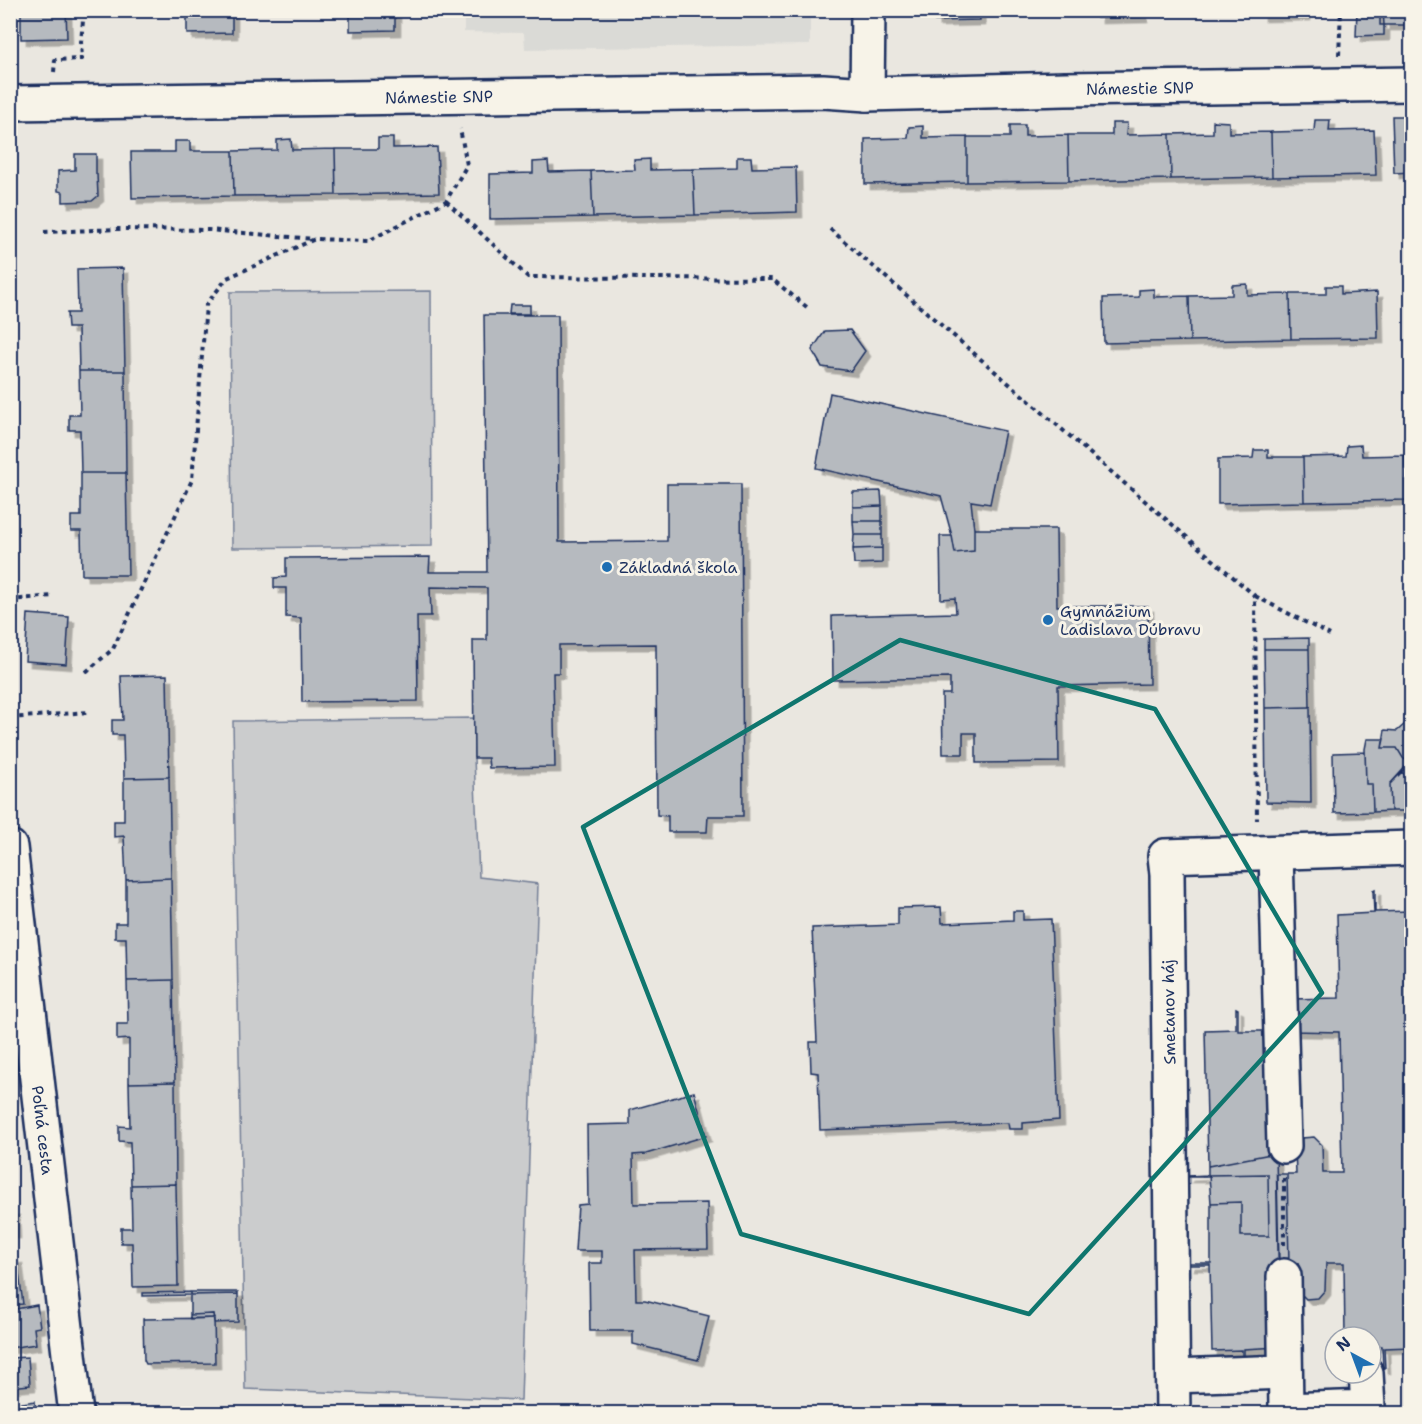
<svg xmlns="http://www.w3.org/2000/svg" width="1422" height="1424" viewBox="0 0 1422 1424" font-family="'Shantell Sans',sans-serif">
	<style>
		.built { fill: #dadad6 }
		.green { fill: #cbcccd; stroke: #737e96; stroke-width: 1.5 }
		.building { fill: #b6babf; stroke: #1b2f5e; stroke-width: 1.5; filter: url(#shadow) }
		.lines { fill: none; stroke-linecap: round; stroke-linejoin: round }
		.minor-casing { stroke: #1b2f5e; stroke-width: 38 }
		.path { stroke: #1b2f5e; stroke-width: 4; stroke-dasharray: 4.5 4.5; stroke-linecap: butt }
		.minor { stroke: #f7f3e8; stroke-width: 33 }
		.marked { fill: none; stroke: #0f766e; stroke-width: 4.5; stroke-linejoin: round }
		.poi-dot { fill: #1f6fb2; stroke: #f7f3e8; stroke-width: 2 }
		.labels { text-anchor: middle; dominant-baseline: central; stroke-width: 6; stroke-linejoin: round; paint-order: stroke }
		.street-label { font-size: 16px; fill: #1b2f5e; stroke: #f7f3e8 }
		.poi-label { font-size: 16px; fill: #1b2f5e; stroke: #f7f3e8; text-anchor: start }
	</style>
	<defs>
		<filter id="shadow"><feDropShadow dx="5.5" dy="5.5" stdDeviation="0" flood-color="#0004"/></filter>
	</defs>
	<rect width="100%" height="100%" fill="#eae7e0"/>
	<filter id="ink" filterUnits="userSpaceOnUse"><feTurbulence type="fractalNoise" baseFrequency=".0167" numOctaves="2"/><feDisplacementMap in="SourceGraphic" scale="12" xChannelSelector="R" yChannelSelector="G"/><feConvolveMatrix kernelMatrix="1 2 1 2 8 2 1 2 1" color-interpolation-filters="sRGB"/></filter>
	<g filter="url(#ink)">
		<path class="built" d="M464 11H810V45L525 49 524 33 464 32Z"/>
		<path class="green" d="M431 291 432 546 232 548 230 292Z
			M474 718V758L479 877 538 884 521 1400 245 1389 233 721Z"/>
		<path class="building" d="M21 10H66L67 38 21 39Z
			M187 10H232V33L187 34Z
			M350 10H395V30L350 31Z
			M934 10H979L980 20 935 21Z
			M1097 10H1142V17L1097 18Z
			M1260 10H1305V15L1260 16Z
			M1357 10H1380V25H1384V35L1356 36Z
			M1383 10H1412V25H1384Z
			M1409 113H1412V172L1394 173 1392 116H1409Z
			M1315 120H1330L1329 131 1374 130 1376 175 1272 177 1271 132 1314 131Z
			M1213 121 1229 122V133L1271 132 1272 177 1171 179 1170 134 1213 133Z
			M1112 123H1127L1126 135 1170 134 1171 179 1069 181 1068 135H1112Z
			M1010 125H1025V136L1068 135 1069 181 967 182V137H1010Z
			M923 126V138L967 137V182L865 184V139L908 138 909 127Z
			M378 138H393V148L437 147 439 193 336 195 335 149H378Z
			M291 139 292 150 335 149 336 195 234 196 233 151 277 150V140Z
			M175 141H190V151H233L234 196 132 198 131 152H175Z
			M75 154H96V174H97L98 196 92 201 63 202V192L58 191V171L75 170Z
			M737 157H751L752 168 796 167 797 212 695 215 693 169 737 168Z
			M650 159V170L693 169 695 215 593 217 591 171 635 170 634 160Z
			M548 161 549 172 591 171 593 217 490 219V174L533 173V162Z
			M123 268 125 371H79L78 328H68L67 313H78L77 269Z
			M1247 284V295L1290 294 1291 339 1190 341 1189 296 1232 295V285Z
			M1326 286H1341V294L1377 292 1378 338 1291 339 1290 294H1326Z
			M1154 289V297L1189 296 1190 341 1104 343 1103 298 1139 297V290Z
			M510 305H530V314H509Z
			M484 315H558L559 542 667 541V484H741L743 816H708L707 832H668V816L657 815 656 644 559 645V673H553L555 767 489 768 488 758H474L473 640H487V588L430 587 431 616H417L418 701 302 702 301 618 286 617V588H274V578L286 577V558L430 557 429 572H487Z
			M850 330 865 351 851 371 822 367 812 350 825 331Z
			M79 371H125L126 473H81L80 430H69V415H80Z
			M830 393 1005 431 990 504 971 501 974 529V551L955 553 952 536 941 496 816 468Z
			M1361 445 1362 456 1405 455 1406 500 1304 502 1303 457 1346 456 1347 446Z
			M1254 450H1268V457H1303L1304 502 1218 504V459L1253 458Z
			M1405 455H1412V500H1406Z
			M81 473H126L128 575H82L81 531H71V516H81Z
			M881 491 882 506 853 507V492Z
			M882 506V521H853V507Z
			M853 521H882V535H854Z
			M974 529H1056L1057 606H1148L1149 684 1058 686 1059 762 976 763V733H963V754H943L942 694H950V678L833 680 832 616 956 613 955 598 941 599 940 536H952L955 553 974 551Z
			M854 535H882V548L853 549Z
			M882 548V563L854 564 853 549Z
			M28 614 69 617 66 664 25 661Z
			M1309 638V649H1264V639Z
			M1264 649H1309L1310 707 1265 708Z
			M1407 659H1412V708L1405 707Z
			M167 675 169 777 124 778 123 735H112V720H123L121 676Z
			M1310 707 1311 803 1266 802 1265 708Z
			M1412 718V777H1407L1402 772 1409 763 1403 758 1397 748H1382L1385 730 1397 731Z
			M1367 739H1384L1382 748H1397L1403 758 1409 763 1390 784 1391 811 1373 812 1372 784H1366L1365 749Z
			M1365 752 1366 784H1372L1373 812 1334 813 1333 753Z
			M1402 772 1407 777 1408 811H1391L1390 784Z
			M169 777 171 878 126 880 124 836 114 837V821H124V778Z
			M1407 777H1412V811H1408Z
			M171 878 173 980 127 981 126 938H115V923H126V880Z
			M1375 890V912L1412 911V1347L1384 1348 1385 1368H1383L1382 1346H1371V1337H1345L1344 1263H1326L1325 1290 1318 1298 1306 1299 1298 1291V1263H1289L1287 1174H1296L1295 1145 1302 1138 1314 1137 1322 1145 1323 1173H1342L1339 1032 1292 1031 1290 999 1339 998 1337 915 1374 913 1373 891Z
			M941 907 942 923 1013 920V911H1023V920L1051 919 1059 1120 1023 1123V1129H1009L1008 1123 820 1130 818 1073 811 1072 810 1042H817L812 928 898 925V908Z
			M173 980 175 1082 129 1083V1039L117 1040V1024H128L127 981Z
			M1236 1008 1238 1009V1031H1274L1276 1153 1208 1166 1205 1030 1236 1029Z
			M175 1082 176 1184 131 1185 130 1142 119 1141V1126L130 1127 129 1083Z
			M694 1092 706 1136 646 1154 633 1155 634 1204 707 1203 708 1249 635 1250 636 1300H645L709 1316 698 1360 633 1344V1331H590L589 1263H602V1251H575L578 1205 588 1204 587 1125 630 1124V1110Z
			M1276 1153 1280 1347 1244 1349V1371L1242 1370V1350L1212 1351 1210 1265H1189V1263H1211V1203L1241 1202V1236H1269L1268 1174 1209 1175 1210 1177H1187L1188 1176 1208 1175V1166Z
			M1268 1174 1269 1236H1241V1202L1211 1203 1209 1175Z
			M1277 1174H1287L1289 1263H1279Z
			M176 1184 178 1286 133 1287 132 1243H121V1228H132L131 1185Z
			M10 1210H14L15 1233H10Z
			M17 1258 23 1304 10 1305V1259Z
			M190 1292H238V1294L190 1295Z
			M190 1292V1295L143 1296V1293Z
			M238 1294V1322L214 1323 213 1314 190 1315V1295Z
			M37 1305 40 1327 34 1328 36 1344 10 1348V1310Z
			M213 1314 214 1318 190 1319V1315Z
			M214 1318 215 1363 146 1364 144 1360 143 1319Z
			M28 1357 30 1385 10 1387V1358Z
			M35 1401 36 1414H10V1405Z"/>
		<g class="lines">
			<defs>
				<g id="minor">
					<path d="M867 94 868 10"/>
					<path id="s1" d="M10 103 823 91 867 94 1065 89 1412 84"/>
					<path id="s2" d="M10 847 76 1414"/>
					<path d="M1276 853 1284 1146"/>
					<path d="M1284 1276 1286 1410 1368 1407 1366 1373"/>
					<path d="M1173 1376 1285 1372"/>
					<path d="M1173 1414 1167 874 1165 856 1412 848"/>
				</g>
			</defs>
			<use href="#minor" class="minor-casing"/>
			<path class="path" d="M1339 55 1341 10
				M54 72 55 60 82 59 81 42 84 10
				M446 201 528 277 772 279 808 308
				M830 229 1255 596 1257 820
				M44 232 119 229 209 230 314 239
				M1255 596 1330 635
				M10 600 52 596
				M86 672 113 649 192 480 206 305 227 278 315 239 368 241 446 201 467 165 460 129
				M10 718 88 712
				M1284 1178V1245"/>
			<use href="#minor" class="minor"/>
		</g>
	</g>
	<path class="marked" d="M900 640 1155 709 1322 993 1029 1314 741 1234 583 827Z"/>
	<g class="poi-dot">
		<circle cx="607" cy="567" r="6"/>
		<circle cx="1048" cy="620" r="6"/>
	</g>
	<g class="labels">
		<g class="street-label">
			<text stroke="none"><textPath href="#s1" startOffset="1130">Námestie SNP</textPath></text>
			<text stroke="none"><textPath href="#s1" startOffset="429">Námestie SNP</textPath></text>
			<text transform="translate(1169 1012) rotate(-91)">Smetanov háj</text>
			<text stroke="none"><textPath href="#s2" startOffset="285">Poľná cesta</textPath></text>
		</g>
		<g class="poi-label">
			<text x="619" y="567">Základná škola</text>
			<text x="1060" y="611">Gymnázium<tspan x="1060" dy="18">Ladislava Dúbravu</tspan></text>
		</g>
	</g>
	<rect width="1422" height="1424" fill="none" stroke="#f7f3e8" stroke-width="36"/>
	<rect x="18" y="18" width="1386" height="1388" fill="none" stroke="#1b2f5e" stroke-width="2" filter="url(#ink)"/>
	<g transform="translate(1353 1355) rotate(319)"><circle r="28" fill="#f7f3e8" stroke="#9fa5b1" stroke-width="1.5"/>
	<path d="M0-4.5L10 22L0 15L-10 22Z" fill="#1f6fb2"/>
	<text y="-9" font-size="16" font-weight="bold" text-anchor="middle" fill="#1b2f5e">N</text>
	</g>
</svg>
